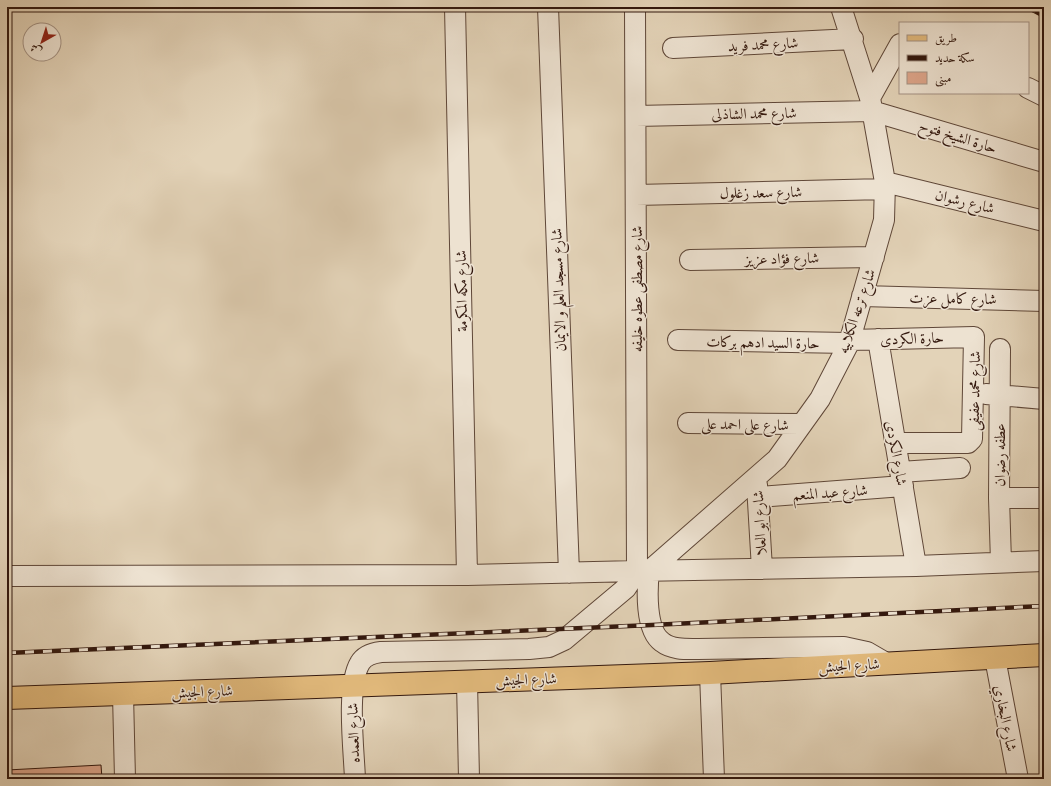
<svg xmlns="http://www.w3.org/2000/svg" width="1051" height="786" viewBox="0 0 1051 786" font-family="'EB Garamond',Amiri,serif">
	<style>
		.building { fill: #dda58a; stroke: #33180e }
		.lines { fill: none; stroke-linecap: round; stroke-linejoin: round }
		.minor-casing { stroke: #5f4738; stroke-width: 22 }
		.primary-casing { stroke: #33180e; stroke-width: 24 }
		.minor { stroke: #ede2d1; stroke-width: 20 }
		.primary { stroke: #e2ba7c; stroke-width: 22 }
		.rail-casing { stroke: #33180e; stroke-width: 4.5 }
		.rail { stroke: #ede2d1; stroke-width: 3; stroke-dasharray: 9; stroke-linecap: butt }
		.labels { text-anchor: middle; dominant-baseline: central; stroke-width: 3; stroke-linejoin: round; paint-order: stroke }
		.street-label { font-size: 15px; fill: #33180e; stroke: #ede2d1 }
	</style>
	<rect width="100%" height="100%" fill="#e3d3b8"/>
	<filter id="stains"><feTurbulence type="fractalNoise" baseFrequency=".005" numOctaves="4"/><feColorMatrix values="0 0 0 0 .2 0 0 0 0 .09 0 0 0 0 .02 0 0 0 .5 -.17"/></filter>
	<radialGradient id="worn" r=".72"><stop offset=".6" stop-color="#630" stop-opacity="0"/><stop offset="1" stop-color="#630" stop-opacity=".3"/></radialGradient>
	<path class="building" d="M101 765 102 779H7V770Z"/>
	<g class="lines">
		<defs>
			<path id="minor" d="M455 7 467 575
				M548 7 569 573
				M841 7 870 98 885 182 884 220 849 343 820 399 777 459 649 571C647 589 645 630 662 642 672 650 687 649 698 649L844 647 867 652 886 663
				M673 48 853 39
				M1028 88 1044 96
				M870 98 900 44
				M636 116 872 111 1044 162
				M885 182 1044 221
				M636 195 885 189
				M690 260 874 257
				M862 296 1044 301
				M878 339 916 566
				M678 340 849 343
				M850 340 974 337 972 439 968 443H895
				M1000 349 999 498 1001 562
				M986 394 1044 399
				M688 423 802 424
				M900 472 960 468
				M757 485 762 569
				M758 497 903 486
				M999 498H1044
				M7 576 467 575 637 571 916 566 1044 561
				M995 658 1018 779
				M710 673 714 779
				M467 681 469 779
				M123 694 125 779
				M355 779C354 751 346 686 360 663 364 656 373 653 381 652L529 649 549 647 564 640 626 588 637 571 635 7"/>
			<path id="primary" d="M7 698 710 673 1044 655"/>
		</defs>
		<use href="#minor" class="minor-casing"/>
		<use href="#primary" class="primary-casing"/>
		<use href="#minor" class="minor"/>
		<use href="#primary" class="primary"/>
		<defs>
			<path id="rail" d="M1027 7 1044 16
				M7 653 652 625 1044 606"/>
		</defs>
		<use href="#rail" class="rail-casing"/>
		<use href="#rail" class="rail"/>
	</g>
	<g class="labels">
		<g class="street-label">
			<text transform="translate(763 44) rotate(-3)">شارع محمد فريد</text>
			<text transform="translate(754 113) rotate(-1)">شارع محمد الشاذلى</text>
			<text transform="translate(958 136) rotate(17)">حارة الشيخ فتوح</text>
			<text transform="translate(761 192) rotate(-1)">شارع سعد زغلول</text>
			<text transform="translate(965 201) rotate(14)">شارع رشوان</text>
			<text transform="translate(782 258) rotate(-1)">شارع فؤاد عزيز</text>
			<text transform="translate(636 289) rotate(-90)">شارع مصطفى عطوه خليفه</text>
			<text transform="translate(558 290) rotate(-92)">شارع مسجد العلم و الايمان</text>
			<text transform="translate(461 291) rotate(-91)">شارع مكه المكرمة</text>
			<text transform="translate(953 298) rotate(1)">شارع كامل عزت</text>
			<text transform="translate(856 311) rotate(-71)">شارع ترعه الكلابيه</text>
			<text transform="translate(912 338) rotate(-2)">حارة الكردى</text>
			<text transform="translate(763 342) rotate(1)">حارة السيد ادهم بركات</text>
			<text transform="translate(974 391) rotate(-89)">شارع محمد عفيفى</text>
			<text transform="translate(745 424) rotate(1)">شارع على احمد على</text>
			<text transform="translate(897 453) rotate(80)">شارع الكردى</text>
			<text transform="translate(999 455) rotate(-90)">عطفه رضوان</text>
			<text transform="translate(830 492) rotate(-4)">شارع عبد المنعم</text>
			<text transform="translate(759 523) rotate(-93)">شارع ابو العلا</text>
			<text transform="translate(849 665) rotate(-3)">شارع الجيش</text>
			<text transform="translate(526 679) rotate(-2)">شارع الجيش</text>
			<text transform="translate(202 691) rotate(-2)">شارع الجيش</text>
			<text transform="translate(1006 718) rotate(79)">شارع البخاري</text>
			<text transform="translate(353 733) rotate(-92)">شارع العمده</text>
		</g>
	</g>
	<rect width="1051" height="786" fill="none" stroke="#e3d3b8" stroke-width="24"/>
	<rect x="8" y="8" width="1035" height="770" fill="none" stroke="#33180e" stroke-width="2"/>
	<rect x="12" y="12" width="1027" height="762" fill="none" stroke="#33180e"/>
	<rect x="899" y="22" width="130" height="72" fill="#ede2d1" stroke="#a39183"/>
	<rect x="907" y="35" width="20" height="6" fill="#e2ba7c" stroke="#a39183"/>
	<text x="935" y="42" font-size="12" fill="#33180e">طريق</text>
	<rect x="907" y="55" width="20" height="6" fill="#33180e" stroke="#a39183"/>
	<text x="935" y="62" font-size="12" fill="#33180e">سكة حديد</text>
	<rect x="907" y="72" width="20" height="12" fill="#dda58a" stroke="#a39183"/>
	<text x="935" y="82" font-size="12" fill="#33180e">مبنى</text>
	<g transform="translate(42 42) rotate(219)"><circle r="19" fill="#ede2d1" stroke="#a39183"/>
	<path d="M0-3L7 15L0 10L-7 15Z" fill="#8f2418"/>
	<text y="-6" font-size="11" font-weight="bold" text-anchor="middle" fill="#33180e">ش</text>
	</g>
	<rect width="100%" height="100%" filter="url(#stains)"/>
	<rect width="100%" height="100%" fill="url(#worn)"/>
</svg>
